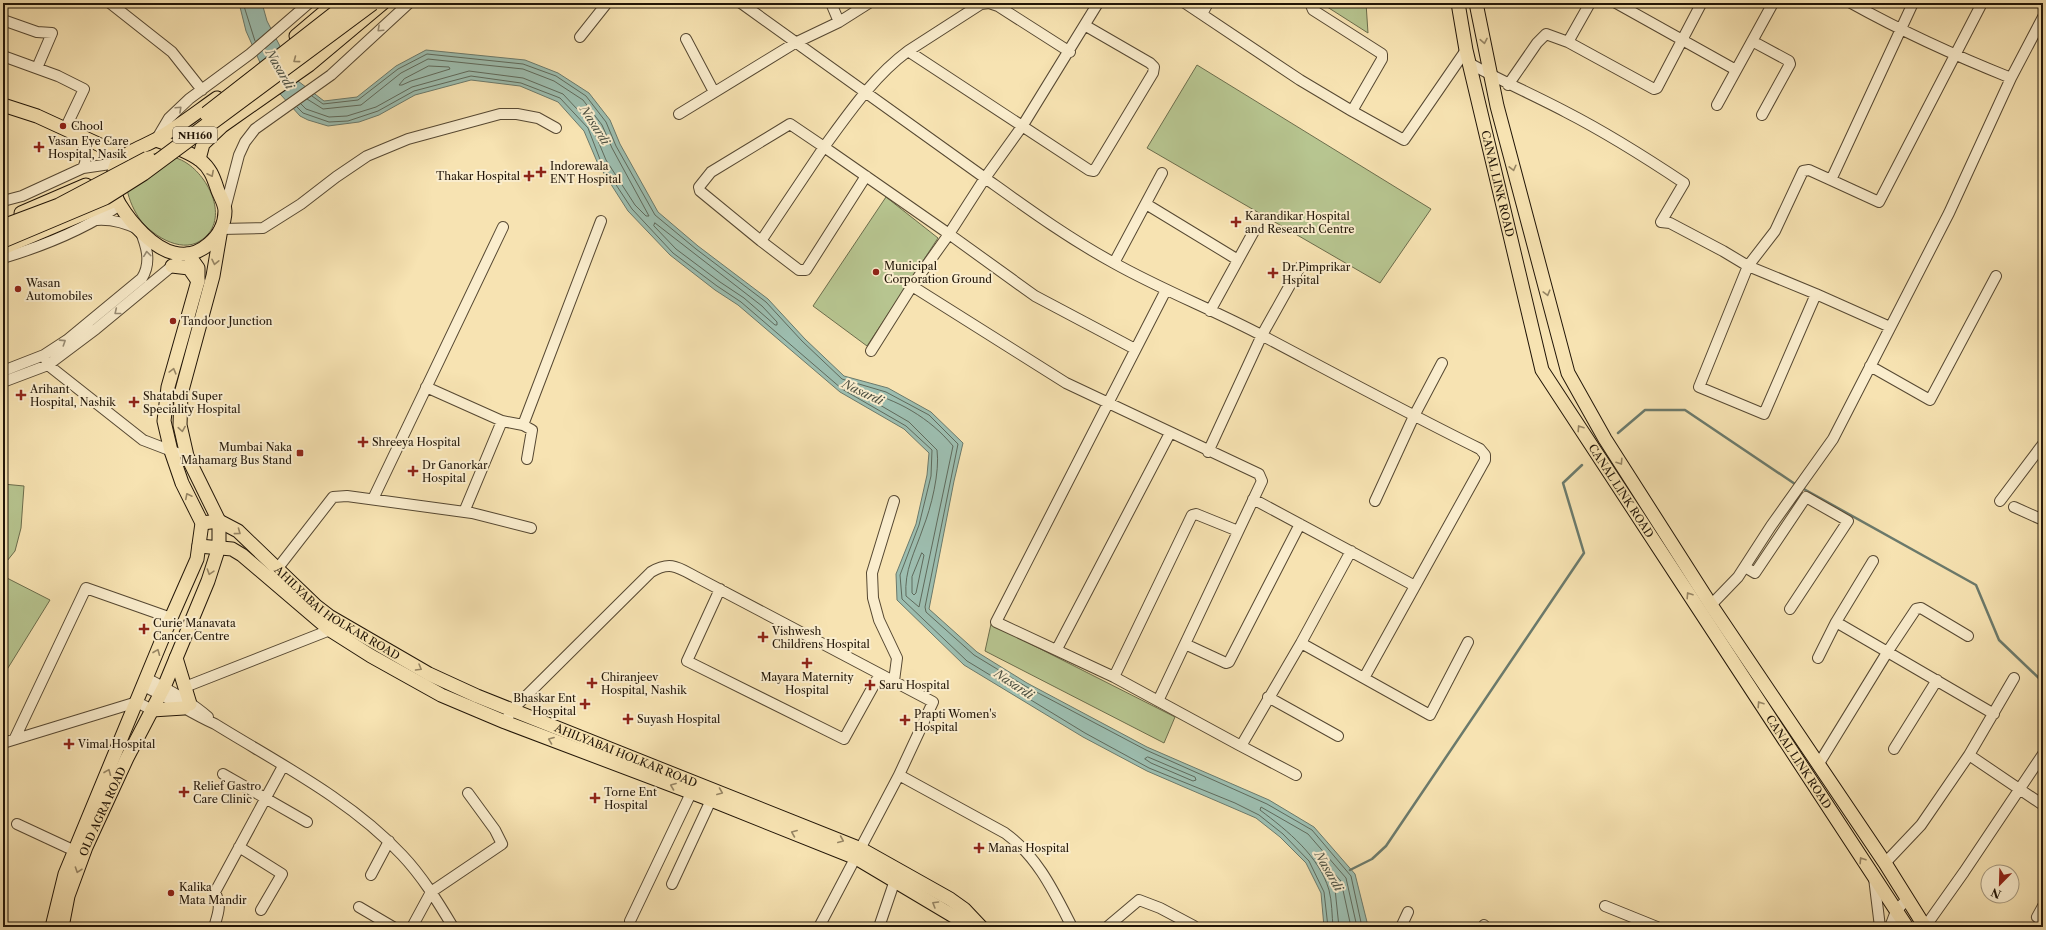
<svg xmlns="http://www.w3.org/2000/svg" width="2046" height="930" viewBox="0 0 2046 930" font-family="'Libre Caslon Text',serif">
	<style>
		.green { fill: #b7c590; stroke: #6c6d4c }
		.water { fill: #9dbeb0; stroke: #6b7a6c }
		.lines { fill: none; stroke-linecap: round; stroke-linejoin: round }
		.shore { stroke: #5f6a5c; stroke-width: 1 }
		.stream { stroke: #6b7a6c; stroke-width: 2.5 }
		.minor-casing { stroke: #564832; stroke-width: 12 }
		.major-casing { stroke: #211507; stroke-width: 15 }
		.minor { stroke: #faedcd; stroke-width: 10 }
		.major { stroke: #f7e3b2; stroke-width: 13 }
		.highway-bridge-casing { stroke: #211507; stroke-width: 17; stroke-linecap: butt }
		.highway-bridge { stroke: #f7e3b2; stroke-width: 15 }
		.oneway { stroke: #988c74 }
		.oneway2 { stroke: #978665 }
		.poi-dot { fill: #8f2418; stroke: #faedcd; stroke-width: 1.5 }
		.labels { text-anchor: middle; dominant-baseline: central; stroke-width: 4; stroke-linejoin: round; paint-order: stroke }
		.shield { fill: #faedcd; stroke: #625642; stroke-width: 1 }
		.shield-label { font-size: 10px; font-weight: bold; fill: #211507 }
		.poi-label { font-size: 11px; fill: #211507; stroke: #faedcd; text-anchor: start }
		.street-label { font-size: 11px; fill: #211507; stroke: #faedcd }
		.water-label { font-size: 12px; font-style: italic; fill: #4c5042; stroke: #faedcd }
	</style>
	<rect width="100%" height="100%" fill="#f7e3b2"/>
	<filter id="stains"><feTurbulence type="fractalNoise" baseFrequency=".005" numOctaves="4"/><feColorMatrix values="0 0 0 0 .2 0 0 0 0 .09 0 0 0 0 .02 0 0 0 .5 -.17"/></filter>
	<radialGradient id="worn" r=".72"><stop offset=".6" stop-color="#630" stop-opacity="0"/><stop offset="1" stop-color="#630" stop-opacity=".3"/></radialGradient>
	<path class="green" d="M1321 3H1366L1368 33Z
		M1197 65 1431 209 1380 283 1147 148Z
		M160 152C169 156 180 158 188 164 211 180 230 222 200 241 180 254 150 234 139 218 132 207 128 197 126 184L151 155Z
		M886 197 938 238 867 346 813 306Z
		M3 484 24 486 21 528 15 551 3 566Z
		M3 576 50 600 3 676Z
		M991 624 1175 717 1164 743 985 651Z"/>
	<path class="water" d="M239 3H262L267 21 298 81 324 101 357 97 396 66 426 50 525 60 558 73 589 93 610 120 620 144 658 212 698 246 768 299 805 339 844 376 888 388 931 412 963 443 954 481 929 609 977 652 1027 683 1147 747 1269 800 1314 827 1355 874 1367 922 1366 927H1324L1321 893 1306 863 1280 837 1256 818 1147 771 1083 737 964 665 897 600 896 574 916 524 927 475 929 453 904 429 840 392 738 305 715 290 670 255 628 211 598 164 584 131 558 102 520 86 471 80 415 95 379 115 359 122 328 126 308 120 300 116 281 95 262 67 246 31Z"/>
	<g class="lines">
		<path class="shore" d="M243 3 255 41
			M429 66 449 67 450 69 411 81 402 85H399L404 79Z
			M312 96 323 104 358 100 398 69 427 54 523 64 556 76 586 96 606 122 616 146 655 215 696 249 766 302 802 341 842 379 886 392 929 415 958 444 925 607 926 612 974 655 1025 686 1146 750 1267 804 1312 830 1351 876 1362 927
			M301 104 306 109 329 117 347 116 376 107 412 87 469 71 523 78 563 94 591 124 606 160 635 205 646 216H649L612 148 602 125 583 100 554 81 523 69 428 59 401 73 361 105 323 109 307 99
			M297 107 303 113 329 122 348 121 378 111 414 91 471 76 521 83 560 98 588 128 601 162 632 209 673 253 717 286 741 302 842 389 906 426 932 450 931 476 919 525 900 575 902 599 967 661 1085 733 1149 768 1235 803 1259 815 1283 834 1309 861 1324 892 1328 927
			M655 223 762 306 777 322V325H775L744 298 720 282 676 249 654 226Z
			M862 391C897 399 930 418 953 446L919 607 906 596C904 570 915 552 923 528 931 508 940 472 937 450L909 422 861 394Z
			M922 553 924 555 916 593 914 595 912 593V577Z
			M1148 757 1195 777 1196 780 1193 781 1151 763 1145 759Z
			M1333 927C1332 916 1332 901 1329 890 1319 856 1288 831 1260 810L1261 807 1308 834 1346 878 1357 927
			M1339 927 1335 889 1325 869 1327 866 1341 881 1351 927"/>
		<path class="stream" d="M1618 433 1645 410H1685L1798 486
			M1802 488 1976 585 1999 640 2043 682
			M1350 870 1372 859 1386 846 1584 553 1563 483 1582 465"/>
		<defs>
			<path id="minor" d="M110 3 172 52 202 90
				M741 3 985 178 1023 125 1098 3
				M831 3 839 22
				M1185 3 1300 80 1352 111 1382 59V54L1313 10 1310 3
				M1616 3 1736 70
				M1851 3C1903 32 1956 56 2011 78
				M1202 14 1208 3
				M3 20 37 32 52 33 37 68
				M580 37 607 3
				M686 39 714 92
				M1752 41 1789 61 1790 64 1762 115
				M1568 42 1590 3
				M908 51 981 4 989 3 998 6 1070 52
				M3 56 58 76 84 89 65 129
				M1469 63C1501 81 1534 95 1566 112 1607 133 1645 157 1684 183L1661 222 1670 223 1723 251 1748 266 1816 294 1764 414 1699 387 1748 266 1775 231 1803 171 1809 170 1831 180 1913 3
				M1508 85 1537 43 1546 34 1568 42 1654 89 1657 88 1701 4
				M1717 105 1773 3
				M1352 111 1404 140 1466 50
				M679 114 795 43 839 22 869 3
				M78 134C84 145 89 157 83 168
				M156 140 169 118 189 99 250 54 309 3
				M866 176 806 270H799L761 241 824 147 949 234 985 178C1027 208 1068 238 1114 263 1162 290 1214 310 1263 336 1335 374 1407 413 1480 449L1485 455V460L1364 678
				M1831 180 1879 202 1982 3
				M3 201 22 196 83 168 117 163
				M1146 204 1238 260
				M225 209 239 155 245 142 255 129 331 75 409 3
				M221 229 263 228 301 204 336 177 367 156 408 139 500 114H517L538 118 556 128
				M761 241 700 191 699 187 711 172 790 124 824 147C849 113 874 76 908 51L1089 170 1094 171 1153 73 1154 67 1150 63 1086 26
				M3 258C43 246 85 229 120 205
				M1114 263 1162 173
				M912 286 1066 383 1259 474 1262 481 1158 701
				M1166 290 996 622 1114 677 1241 746 1301 643 1351 551
				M1816 294 1890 327
				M1210 311 1254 231
				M871 351 912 286 949 234 1035 296 1135 349
				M46 360 48 365 143 440 177 453
				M1870 366 1930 400 1996 276
				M3 371 44 355 67 340 142 278C152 262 146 245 140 230 126 223 113 219 97 220
				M3 382 48 365 96 329 177 262
				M426 387 502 421
				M523 425 532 430 527 459
				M1208 452 1262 335 1300 267
				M373 499 503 227
				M1253 499 1415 586
				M1375 501 1414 416 1442 363
				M2000 501 2043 444
				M2014 507 2043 520
				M464 512 502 421 523 425 601 221
				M1745 567 1755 573 1806 497 1848 521 1790 609
				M274 573 333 497 347 496 472 513 531 528
				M720 589 687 661 844 739 880 674
				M1711 605 1738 577 1771 526 1833 439 1949 213 2011 78 2043 17
				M1836 622 1994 714
				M1301 643 1430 715 1468 642
				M1185 644 1226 663 1229 662 1300 524
				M1057 649 1170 433
				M1818 658 1836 622 1873 561
				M1114 677 1192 515 1196 514 1238 531
				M146 678C168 689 190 701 208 717
				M894 681 897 658 879 620 873 598 872 573 894 501
				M143 686C168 697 190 713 215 724 278 763 351 800 402 855 422 876 438 902 453 927
				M185 687 330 630
				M1268 697 1338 736
				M505 722 512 710 651 572C671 560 679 568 698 578L933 702 899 775 819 927
				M15 738 86 588 171 618
				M3 743 137 702 152 710
				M1241 746 1296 775
				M1894 749 1937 680
				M1969 755 2014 678
				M1818 765 1888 651 1916 609 1921 608 1968 636
				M223 774 307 822
				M899 775 1005 833C1038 857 1054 892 1072 927
				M17 824 75 851
				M239 847 282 874 261 910
				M1885 863 1921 825 1969 755 2043 805
				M371 875 389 841
				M1874 878 1880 927
				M672 884 711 800
				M1605 906 1657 927
				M2043 906 2037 917 2043 922
				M359 907 393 927
				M630 921 691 793
				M215 924C219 911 221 905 215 892L283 766
				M412 927 431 892 502 844 495 830 468 793
				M879 927 895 880
				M1107 927 1139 900 1160 908 1194 926
				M1401 927 1408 912
				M1483 927 1484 925
				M1890 927 1896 911 1908 898
				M1925 927 1964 872 2043 754"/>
			<g id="major">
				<path id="s1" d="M1458 3 1466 50 1542 370 1907 927"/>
				<path d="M1476 3 1497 106 1568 373 1605 439 1711 605 1885 863 1925 927"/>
				<path d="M296 36 335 3"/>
				<path d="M3 105 37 116 124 156"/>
				<path d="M156 140C170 145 188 151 200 160 210 168 213 176 217 188 219 195 225 203 225 211 225 236 199 260 174 253 153 248 131 223 120 205 114 196 110 171 118 162 129 150 143 147 157 139 177 128 197 112 217 98"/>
				<path d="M199 159 203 144 222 126 309 65 383 3"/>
				<path d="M21 213 86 185"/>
				<path d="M3 248 111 202"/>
				<path d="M172 266 189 268 198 281"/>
				<path id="s2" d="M202 523 219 521 238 531 316 606 329 616 429 674 477 696 861 849 950 899 964 909 981 927"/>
				<path d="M199 546 232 549 242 555 330 630 371 656 441 695 505 722 711 800 856 858 955 917 966 927"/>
				<path d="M176 658 190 704"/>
				<path d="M152 710 184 708"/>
				<path d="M52 927 65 874 171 618 197 559 202 523 182 483 171 451 164 421 168 387 198 281V268L188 254"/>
				<path id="s3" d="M62 927 68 896 86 847 127 758 164 687 208 581 219 547V521L187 456 180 425 181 394 213 276 221 229"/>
			</g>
		</defs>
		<use href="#minor" class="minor-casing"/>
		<use href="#major" class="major-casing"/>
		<use href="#minor" class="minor"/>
		<use href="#major" class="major"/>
		<defs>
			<path id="highway-bridge" d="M207 114 349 3
				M3 227 59 206 148 159
				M3 240 105 197 143 173 372 3"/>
		</defs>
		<use href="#highway-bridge" class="highway-bridge-casing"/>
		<use href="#highway-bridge" class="highway-bridge"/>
	</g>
	<defs><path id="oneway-chevron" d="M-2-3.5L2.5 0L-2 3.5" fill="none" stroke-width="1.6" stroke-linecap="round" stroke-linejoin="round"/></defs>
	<g class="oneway">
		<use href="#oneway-chevron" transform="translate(380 29) rotate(137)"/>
		<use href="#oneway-chevron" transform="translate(179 109) rotate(-43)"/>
		<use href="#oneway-chevron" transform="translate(147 254) rotate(-97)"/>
		<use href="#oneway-chevron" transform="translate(117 312) rotate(141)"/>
		<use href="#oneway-chevron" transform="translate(63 342) rotate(-33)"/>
	</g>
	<g class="oneway2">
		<use href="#oneway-chevron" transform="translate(1484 41) rotate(79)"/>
		<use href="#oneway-chevron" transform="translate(296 60) rotate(143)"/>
		<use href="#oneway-chevron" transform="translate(1513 168) rotate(76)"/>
		<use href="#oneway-chevron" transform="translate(211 174) rotate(63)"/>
		<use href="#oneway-chevron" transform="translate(215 262) rotate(102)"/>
		<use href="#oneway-chevron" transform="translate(1547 293) rotate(75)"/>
		<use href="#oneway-chevron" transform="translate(173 371) rotate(-75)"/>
		<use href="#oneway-chevron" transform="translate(1580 428) rotate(-123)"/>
		<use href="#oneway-chevron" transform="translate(182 429) rotate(81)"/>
		<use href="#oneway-chevron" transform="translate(1620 462) rotate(57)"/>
		<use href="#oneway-chevron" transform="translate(188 496) rotate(-117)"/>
		<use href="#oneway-chevron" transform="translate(238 532) rotate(36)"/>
		<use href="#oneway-chevron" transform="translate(210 572) rotate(108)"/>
		<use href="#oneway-chevron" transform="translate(1689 595) rotate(-123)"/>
		<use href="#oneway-chevron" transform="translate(157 652) rotate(-68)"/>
		<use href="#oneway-chevron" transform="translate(419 668) rotate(30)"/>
		<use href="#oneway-chevron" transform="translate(1760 704) rotate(-123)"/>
		<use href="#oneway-chevron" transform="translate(551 740) rotate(-159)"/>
		<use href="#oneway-chevron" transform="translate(108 772) rotate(-68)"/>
		<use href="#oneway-chevron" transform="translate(673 786) rotate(-159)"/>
		<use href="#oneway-chevron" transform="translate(720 792) rotate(22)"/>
		<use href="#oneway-chevron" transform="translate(794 833) rotate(-158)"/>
		<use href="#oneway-chevron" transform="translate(841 840) rotate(23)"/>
		<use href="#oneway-chevron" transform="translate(1862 860) rotate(-123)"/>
		<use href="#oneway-chevron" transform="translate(78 870) rotate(109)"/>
		<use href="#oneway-chevron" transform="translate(935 904) rotate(-149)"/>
	</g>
	<g class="poi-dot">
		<circle cx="63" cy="126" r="4"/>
		<path d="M37 141h4v4h4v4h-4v4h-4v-4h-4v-4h4z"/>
		<path d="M539 166h4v4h4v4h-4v4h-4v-4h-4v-4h4z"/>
		<path d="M527 170h4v4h4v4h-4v4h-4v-4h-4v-4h4z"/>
		<path d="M1234 216h4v4h4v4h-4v4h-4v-4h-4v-4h4z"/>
		<circle cx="876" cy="272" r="4"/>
		<path d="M1271 267h4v4h4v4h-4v4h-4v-4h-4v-4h4z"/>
		<circle cx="18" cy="289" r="4"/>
		<circle cx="173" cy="321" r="4"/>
		<path d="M19 389h4v4h4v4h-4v4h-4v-4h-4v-4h4z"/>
		<path d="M132 396h4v4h4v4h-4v4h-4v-4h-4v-4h4z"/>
		<path d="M361 436h4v4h4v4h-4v4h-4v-4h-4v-4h4z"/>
		<rect x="296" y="449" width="8" height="8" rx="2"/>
		<path d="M411 465h4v4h4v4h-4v4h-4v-4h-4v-4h4z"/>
		<path d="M142 623h4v4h4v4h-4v4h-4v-4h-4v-4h4z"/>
		<path d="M761 631h4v4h4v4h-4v4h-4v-4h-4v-4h4z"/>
		<path d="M805 657h4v4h4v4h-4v4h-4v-4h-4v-4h4z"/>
		<path d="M590 677h4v4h4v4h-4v4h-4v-4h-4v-4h4z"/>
		<path d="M868 679h4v4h4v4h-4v4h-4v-4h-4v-4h4z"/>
		<path d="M583 698h4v4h4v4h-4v4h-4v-4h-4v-4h4z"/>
		<path d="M626 713h4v4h4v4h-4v4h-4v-4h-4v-4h4z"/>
		<path d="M903 714h4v4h4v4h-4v4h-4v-4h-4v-4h4z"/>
		<path d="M67 738h4v4h4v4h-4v4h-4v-4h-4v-4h4z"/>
		<path d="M182 786h4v4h4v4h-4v4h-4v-4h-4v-4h4z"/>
		<path d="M593 792h4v4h4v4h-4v4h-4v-4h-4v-4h4z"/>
		<path d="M977 842h4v4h4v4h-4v4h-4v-4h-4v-4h4z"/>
		<circle cx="171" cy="893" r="4"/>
	</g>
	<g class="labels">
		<rect class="shield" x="173" y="127" width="44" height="16" rx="3"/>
		<g class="shield-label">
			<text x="195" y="135">NH160</text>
		</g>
		<g class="poi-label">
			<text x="71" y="126">Chool</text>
			<text x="48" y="141">Vasan Eye Care<tspan x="48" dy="13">Hospital, Nasik</tspan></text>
			<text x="550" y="166">Indorewala<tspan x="550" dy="13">ENT Hospital</tspan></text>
			<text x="520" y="176" text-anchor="end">Thakar Hospital</text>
			<text x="1245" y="216">Karandikar Hospital<tspan x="1245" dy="13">and Research Centre</tspan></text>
			<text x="884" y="266">Municipal<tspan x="884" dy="13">Corporation Ground</tspan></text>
			<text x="1282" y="267">Dr.Pimprikar<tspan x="1282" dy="13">Hspital</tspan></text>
			<text x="26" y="283">Wasan<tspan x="26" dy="13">Automobiles</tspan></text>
			<text x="181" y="321">Tandoor Junction</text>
			<text x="30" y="389">Arihant<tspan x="30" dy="13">Hospital, Nashik</tspan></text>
			<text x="143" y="396">Shatabdi Super<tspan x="143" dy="13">Speciality Hospital</tspan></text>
			<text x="372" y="442">Shreeya Hospital</text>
			<text x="292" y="447" text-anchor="end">Mumbai Naka<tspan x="292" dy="13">Mahamarg Bus Stand</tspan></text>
			<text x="422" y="465">Dr Ganorkar<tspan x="422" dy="13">Hospital</tspan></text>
			<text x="153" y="623">Curie Manavata<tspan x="153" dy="13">Cancer Centre</tspan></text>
			<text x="772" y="631">Vishwesh<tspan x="772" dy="13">Childrens Hospital</tspan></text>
			<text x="601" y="677">Chiranjeev<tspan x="601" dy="13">Hospital, Nashik</tspan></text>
			<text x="807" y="677" text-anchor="middle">Mayara Maternity<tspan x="807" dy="13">Hospital</tspan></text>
			<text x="879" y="685">Saru Hospital</text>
			<text x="576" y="698" text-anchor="end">Bhaskar Ent<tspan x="576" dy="13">Hospital</tspan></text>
			<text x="914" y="714">Prapti Women's<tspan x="914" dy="13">Hospital</tspan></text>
			<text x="637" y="719">Suyash Hospital</text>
			<text x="78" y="744">Vimal Hospital</text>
			<text x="193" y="786">Relief Gastro<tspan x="193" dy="13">Care Clinic</tspan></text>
			<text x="604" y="792">Torne Ent<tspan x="604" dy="13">Hospital</tspan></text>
			<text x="988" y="848">Manas Hospital</text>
			<text x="179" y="887">Kalika<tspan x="179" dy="13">Mata Mandir</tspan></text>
		</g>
		<g class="street-label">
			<text stroke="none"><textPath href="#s1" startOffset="185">CANAL LINK ROAD</textPath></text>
			<text stroke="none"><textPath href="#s1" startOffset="521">CANAL LINK ROAD</textPath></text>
			<text stroke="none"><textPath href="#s2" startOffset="168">AHILYABAI HOLKAR ROAD</textPath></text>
			<text stroke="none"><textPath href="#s2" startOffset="492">AHILYABAI HOLKAR ROAD</textPath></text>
			<text stroke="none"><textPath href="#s1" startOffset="845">CANAL LINK ROAD</textPath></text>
			<text stroke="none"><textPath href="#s3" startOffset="123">OLD AGRA ROAD</textPath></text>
		</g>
		<g class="water-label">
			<text transform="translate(280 69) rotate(60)">Nasardi</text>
			<text transform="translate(595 125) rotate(57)">Nasardi</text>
			<text transform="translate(863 392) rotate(25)">Nasardi</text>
			<text transform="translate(1014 684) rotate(33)">Nasardi</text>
			<text transform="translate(1329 871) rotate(60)">Nasardi</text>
		</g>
	</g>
	<rect width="2046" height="930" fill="none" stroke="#f7e3b2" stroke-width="16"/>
	<rect x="4" y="4" width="2038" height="922" fill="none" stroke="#211507" stroke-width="2"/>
	<rect x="8" y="8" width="2030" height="914" fill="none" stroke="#211507"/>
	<g transform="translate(2000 884) rotate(203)"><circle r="19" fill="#faedcd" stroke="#a3977e"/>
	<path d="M0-3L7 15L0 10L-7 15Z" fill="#8f2418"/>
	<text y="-6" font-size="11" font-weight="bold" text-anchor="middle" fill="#211507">N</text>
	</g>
	<rect width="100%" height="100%" filter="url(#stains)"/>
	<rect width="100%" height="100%" fill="url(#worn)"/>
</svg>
